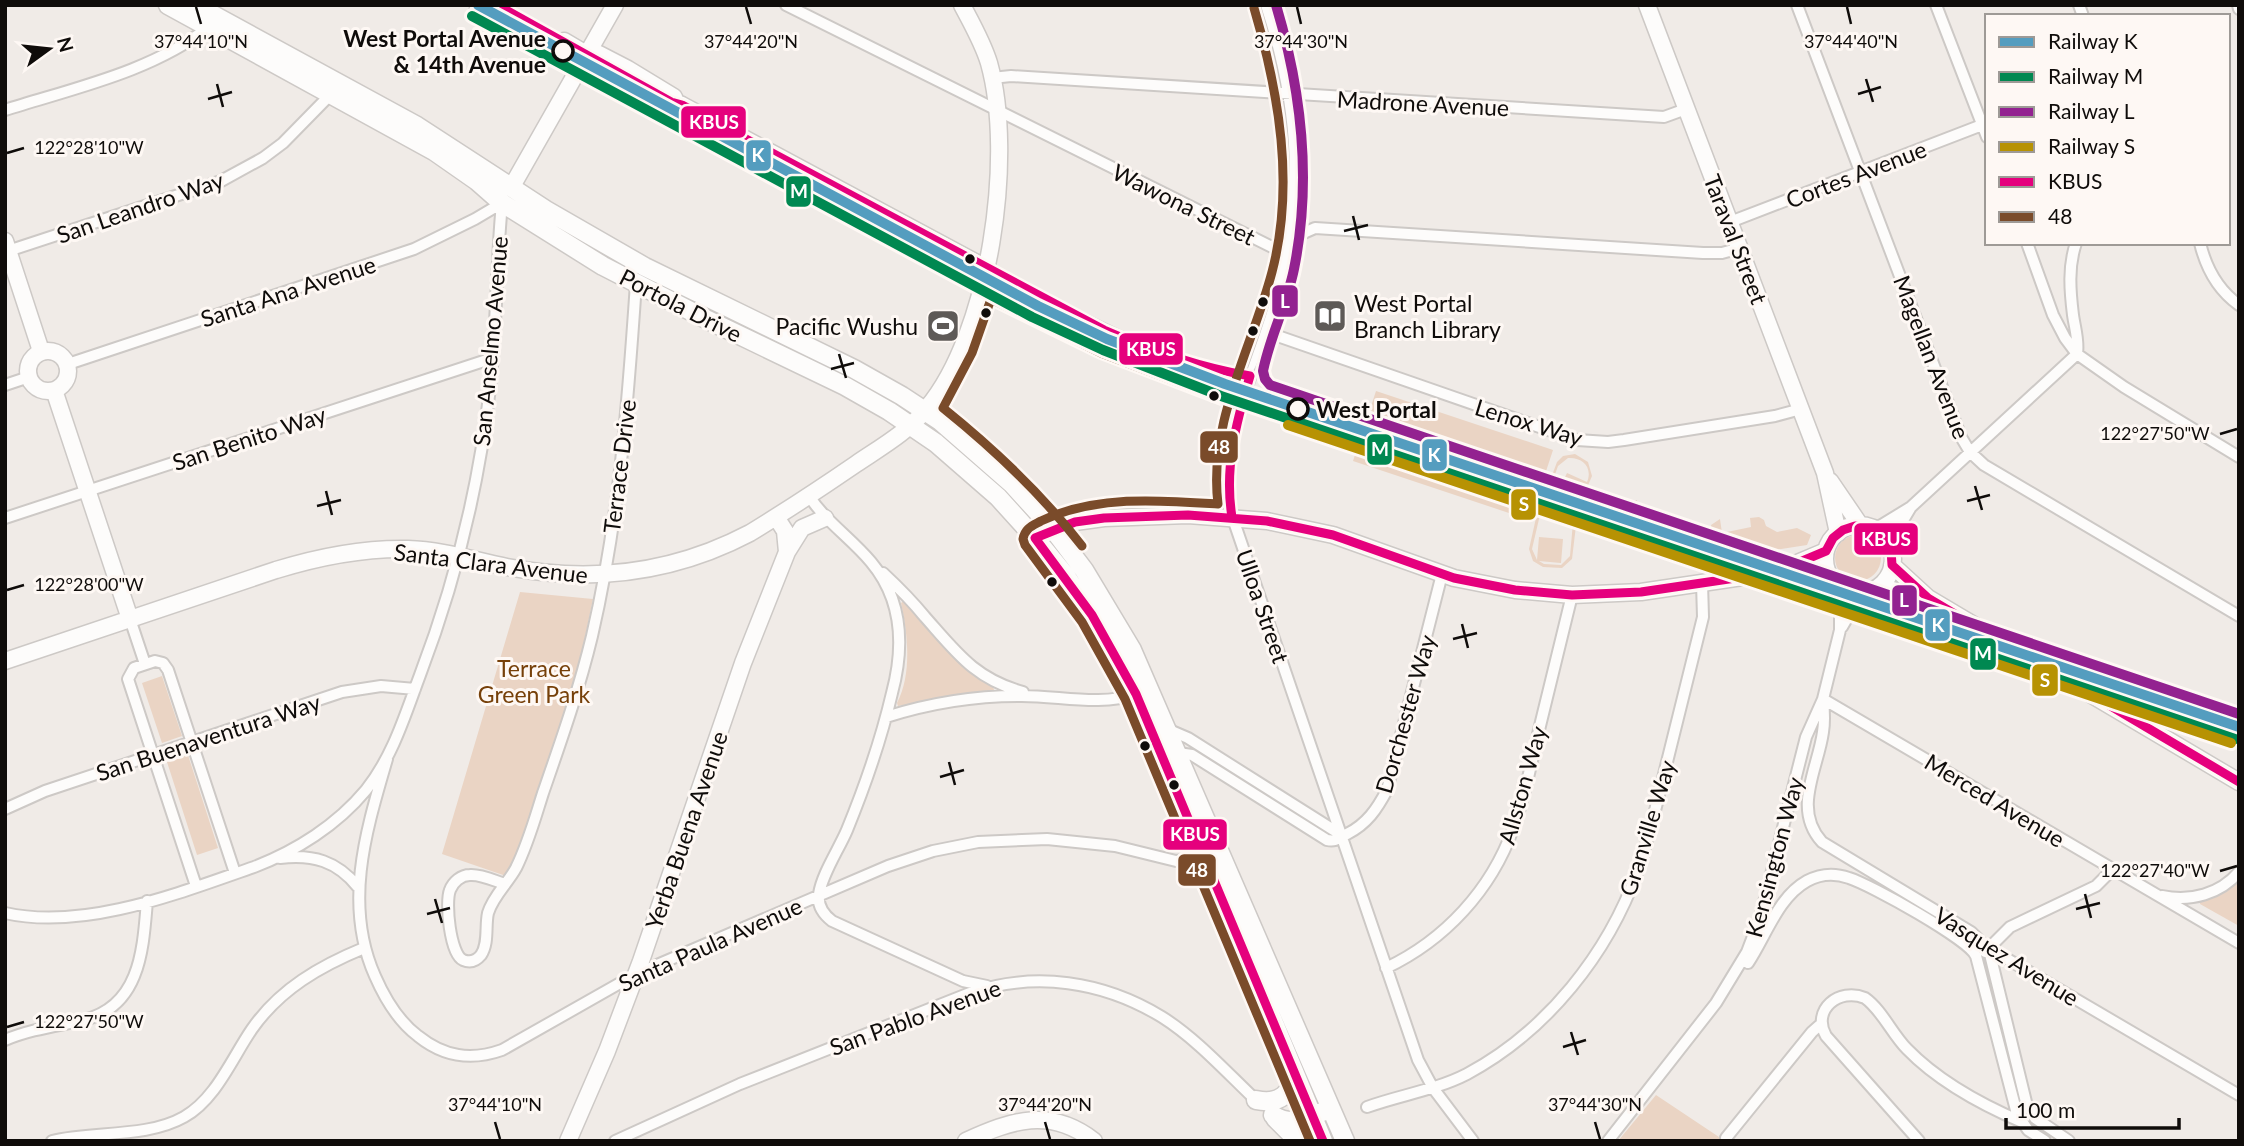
<svg xmlns="http://www.w3.org/2000/svg" width="2244" height="1146" viewBox="0 0 2244 1146" font-family="Lato,sans-serif">
	<style>
		.green { fill: #ead4c4; fill-rule: evenodd }
		.lines { fill: none; stroke-linecap: round; stroke-linejoin: round }
		.street-casing { stroke: #cdc9c6; stroke-width: 14 }
		.secondary-casing { stroke: #cdc9c6; stroke-width: 19 }
		.primary-casing { stroke: #cdc9c6; stroke-width: 21 }
		.street { stroke: #fdfcfb; stroke-width: 10 }
		.secondary { stroke: #fdfcfb; stroke-width: 16 }
		.primary { stroke: #fdfcfb; stroke-width: 18 }
		.tram { stroke: #d5d3d2; stroke-width: 2 }
		.bus-1-casing { stroke: #fef8f4; stroke-width: 14 }
		.bus-2-casing { stroke: #fef8f4; stroke-width: 14 }
		.bus-1 { stroke: #e5007d; stroke-width: 9 }
		.bus-2 { stroke: #7a4b2a; stroke-width: 9 }
		.rail-1-casing { stroke: #fef8f4; stroke-width: 16 }
		.rail-2-casing { stroke: #fef8f4; stroke-width: 16 }
		.rail-3-casing { stroke: #fef8f4; stroke-width: 16 }
		.rail-4-casing { stroke: #fef8f4; stroke-width: 16 }
		.rail-1 { stroke: #549dbf; stroke-width: 10 }
		.rail-2 { stroke: #008851; stroke-width: 10 }
		.rail-3 { stroke: #932290; stroke-width: 10 }
		.rail-4 { stroke: #b79203; stroke-width: 10 }
		.ticks { fill: none; stroke: #0f0c0a; stroke-width: 2.5 }
		.stop-dot { fill: #fef8f4; stroke: #0f0c0a; stroke-width: 3.5 }
		.bus-dot { fill: #0f0c0a; stroke: #fef8f4; stroke-width: 2.5 }
		.labels { text-anchor: middle; dominant-baseline: central; stroke-width: 6; stroke-linejoin: round; paint-order: stroke }
		.stop-label { font-size: 23px; font-weight: bold; fill: #0f0c0a; stroke: #fef8f4; text-anchor: end }
		.street-label { font-size: 23px; fill: #0f0c0a; stroke: #fef8f4 }
		.poi-label { font-size: 23px; fill: #0f0c0a; stroke: #fef8f4; text-anchor: start }
		.park-label { font-size: 23px; fill: #764009; stroke: #fef8f4 }
		.ticks-label { font-size: 18px; text-anchor: middle; fill: #0f0c0a; stroke: #fef8f4; stroke-width: 6; stroke-linejoin: round; paint-order: stroke }
		.line-badge { stroke: #fef8f4; stroke-width: 2.5 }
		.badge-label { font-size: 19px; text-anchor: middle; font-weight: bold; fill: #fff }
	</style>
	<rect width="100%" height="100%" fill="#f0ebe7"/>
	<path class="green" d="M1376 391 1553 450 1530 520 1353 461Z
		M1575 454 1588 462 1592 476 1578 509 1572 559 1562 568 1543 567 1533 561 1529 549 1536 518 1557 462 1563 456ZM1568 458C1583 457 1593 468 1587 482L1567 473 1550 508 1570 517 1574 511 1570 556 1561 565 1544 564 1539 561 1561 563 1563 539 1539 537 1537 560 1532 549 1539 519 1558 466Z
		M1637 500 1640 527 1634 535 1629 536 1624 530 1620 506Z
		M1759 517 1764 520 1766 526 1777 532 1797 528 1811 535 1807 545 1738 556 1723 549 1721 541 1714 542 1711 525 1720 519 1722 533 1751 527 1750 518Z
		M1835 558a23 23 0 1 1 46 0a23 23 0 1 1-46 0Z
		M520 592 593 599 573 694 529 825 506 876 442 854Z
		M905 600 993 686 994 690 898 706 897 703C912 674 908 635 901 603Z
		M162 676 182 736 162 743 142 683Z
		M188 755 218 848 197 855 167 762Z
		M2239 877V926L2200 904V900Z
		M1656 1095 1725 1141H1618Z"/>
	<g class="lines">
		<defs>
			<path id="street" d="M786 5 1272 247 1315 228 1703 253H1722L1740 248
				M1266 5C1300 109 1306 205 1273 310 1255 371 1219 442 1229 507L1418 1060 1433 1088 1473 1141
				M1797 5 1961 437 1970 452 1984 465 2239 616
				M1936 5 1987 137
				M2079 5 2083 16
				M2238 5 2239 9
				M992 78 1011 76 1664 117 1686 109
				M5 110C74 88 151 72 209 27
				M1730 222 1982 125
				M2027 243 2053 315 2065 338 2077 354 2124 387 2239 457
				M2200 243C2206 268 2218 290 2239 305
				M5 252 221 181 263 158 283 143 332 93
				M986 268C1067 311 1158 365 1250 376
				M983 281 1105 342 1244 395
				M1266 332 1577 440 1608 442 1624 440 1775 416 1801 409
				M68 364 414 249 475 219 502 203
				M5 385 29 377
				M809 496C826 522 851 538 871 562 903 600 904 648 892 693 881 740 865 786 847 830 839 849 822 874 819 894 817 906 823 914 832 921L963 981 987 986
				M5 518 493 358
				M1875 529 1911 507 2077 354C2079 340 2075 329 2073 315 2070 291 2068 266 2076 243
				M1889 544 1911 507
				M883 573C898 587 912 601 925 617 956 652 975 679 1023 692
				M130 619 145 664
				M1842 627 1861 594
				M1823 699C1824 710 1825 721 1823 732 1818 769 1792 809 1822 842L1971 932 1989 950 2009 960 2239 1095
				M1823 699 2239 943
				M886 717C927 704 975 696 1018 696 1057 695 1099 707 1136 694
				M1167 729 1188 738 1343 836
				M1178 753 1192 755 1327 840C1336 842 1339 838 1347 834 1367 824 1377 809 1387 790L1442 574
				M387 759C366 831 343 904 375 976 385 999 398 1021 418 1036 444 1057 471 1061 502 1050L636 974 888 866 933 851 978 842 1047 839 1115 846 1176 861 1205 857
				M5 809 45 791 342 692 381 686 415 689
				M280 858C313 854 337 861 358 887
				M505 884C495 881 481 874 470 875 461 875 453 882 450 890 445 902 450 954 463 960 470 963 476 961 481 955 489 943 485 926 488 913 493 896 508 883 516 868 528 844 535 818 543 793 561 741 579 690 592 636 619 520 628 402 636 283
				M196 886 128 679 134 668 155 661 163 663 168 670 235 873
				M2162 896C2191 902 2220 894 2239 872
				M5 913C84 931 179 893 254 867 296 851 337 825 366 790 393 756 405 715 420 675 455 583 479 486 490 388 497 326 496 264 502 203
				M1989 950 2026 1102 2035 1118 2069 1141
				M1985 952 2010 927 2096 886 2113 869
				M1748 963C1766 936 1778 897 1807 881 1820 874 1835 873 1849 878 1871 885 1968 939 1976 956L2017 1114 2028 1130 2045 1141
				M1386 968C1445 940 1491 890 1513 829 1525 798 1531 763 1539 730 1550 685 1561 640 1572 595
				M5 1040C31 1029 57 1026 84 1020 141 1006 143 948 147 901
				M1367 1107C1400 1095 1436 1090 1467 1074 1547 1031 1608 954 1638 870 1650 835 1658 798 1667 762 1679 714 1691 666 1703 617L1702 583
				M1726 1138 1812 1032 1821 1024
				M52 1141C93 1131 147 1138 184 1117 216 1099 232 1058 252 1029 280 989 320 966 364 948
				M615 1141 740 1084 970 993C1035 971 1103 981 1162 1017 1197 1039 1228 1074 1259 1103
				M1608 1141 1716 1003 1747 952 1760 918 1806 737 1823 699 1840 630V588
				M1919 1141 1826 1036C1811 1010 1839 987 1865 998 1882 1010 1892 1034 1907 1049 1938 1081 1980 1104 2022 1122"/>
			<path id="secondary" d="M1647 5 1825 473 1838 533
				M478 9 493 14 569 55 580 64 983 281
				M564 41 608 67
				M599 54 628 69 674 97
				M661 97 682 105 986 268
				M511 188 615 5
				M5 241 41 351
				M28 371a20 20 0 1 1 40 0a20 20 0 1 1-40 0Z
				M54 390 130 619
				M1830 481 1860 525
				M1825 559a34 34 0 1 1 68 0a34 34 0 1 1-68 0Z
				M1035 538 1075 522 1104 518 1188 515 1267 521 1333 535 1454 578 1515 590 1572 595 1641 592 1776 572 1826 551
				M787 552 802 528 825 518
				M1892 565 1928 598 2239 782
				M1782 573 1829 576
				M1880 587 1926 598
				M5 661 276 570C318 557 363 548 408 549 442 550 473 560 507 567 591 583 674 573 750 533 786 511 821 488 856 464 881 447 908 432 927 408 990 333 1015 156 989 63 983 43 972 24 962 5
				M568 1141 607 1051 641 961 743 663 787 552 785 531 776 517
				M966 1141C1012 1120 1050 1107 1094 1141"/>
			<path id="primary" d="M168 5 434 151 477 181 502 203 603 266 706 319 845 386 889 411 936 443 998 497 1035 538 1066 576 1106 637 1126 675 1159 746 1323 1141
				M195 5 417 126 546 210 645 267 854 369 902 396 940 421 1012 484 1053 529 1084 570 1132 650 1345 1141
				M1256 1100C1279 1105 1293 1094 1294 1071
				M1273 1115C1290 1126 1304 1120 1322 1112
				M1275 1118 1298 1141"/>
		</defs>
		<use href="#street" class="street-casing"/>
		<use href="#secondary" class="secondary-casing"/>
		<use href="#primary" class="primary-casing"/>
		<use href="#street" class="street"/>
		<use href="#secondary" class="secondary"/>
		<use href="#primary" class="primary"/>
		<path class="tram" d="M1218 382C1248 390 1255 375 1263 349"/>
		<defs>
			<path id="bus-1" d="M497 5 671 102 682 105 1104 330C1152 351 1198 367 1250 376 1236 423 1224 468 1232 517
				M1323 1141 1136 694 1092 615 1035 538 1075 522 1104 518 1188 515 1267 521 1333 535 1454 578 1515 590 1572 595 1641 592 1776 572 1826 551 1833 538 1843 530 1855 526H1867L1877 531 1886 539 1891 550 1892 565 1928 598 2239 782"/>
			<path id="bus-2" d="M1254 8C1279 93 1295 185 1272 272 1252 348 1208 423 1218 504 1160 500 1095 495 1041 521 1032 526 1025 528 1023 539L1025 545 1082 622 1125 699 1310 1141
				M1082 546C1041 493 994 449 943 408L972 353 991 299 1101 353 1240 406"/>
		</defs>
		<use href="#bus-1" class="bus-1-casing"/>
		<use href="#bus-2" class="bus-2-casing"/>
		<use href="#bus-1" class="bus-1"/>
		<use href="#bus-2" class="bus-2"/>
		<defs>
			<path id="rail-1" d="M478 5 1038 306 1107 339 1225 384 2239 727"/>
			<path id="rail-2" d="M472 16 1032 317 1103 350 1221 396 2235 739"/>
			<path id="rail-3" d="M1276 5C1302 92 1312 180 1294 269 1287 304 1270 336 1263 371L1265 379 1270 385 2239 714"/>
			<path id="rail-4" d="M1288 425 2231 743"/>
		</defs>
		<use href="#rail-1" class="rail-1-casing"/>
		<use href="#rail-2" class="rail-2-casing"/>
		<use href="#rail-3" class="rail-3-casing"/>
		<use href="#rail-4" class="rail-4-casing"/>
		<use href="#rail-1" class="rail-1"/>
		<use href="#rail-2" class="rail-2"/>
		<use href="#rail-3" class="rail-3"/>
		<use href="#rail-4" class="rail-4"/>
	</g>
	<path class="ticks" d="M196 7 201 24M746 7 751 24M1297 7 1301 24M1847 7 1851 24M1866 79 1873 102M217 84 223 107M1858 94 1881 87M208 99 232 92M7 153 24 148M1353 216 1359 240M1344 231 1368 225M839 354 846 378M831 369 854 363M2220 434 2237 429M1975 486 1982 510M326 491 332 515M1967 501 1990 495M317 506 341 500M7 590 24 585M1462 624 1468 648M1453 639 1477 633M949 762 955 785M940 777 964 770M2220 871 2237 866M2085 894 2091 918M435 899 442 923M2076 909 2100 903M427 914 450 908M7 1027 24 1022M1571 1032 1578 1055M1563 1047 1586 1040M495 1122 500 1139M1045 1122 1050 1139M1595 1122 1600 1139"/>
	<defs>
		<symbol id="library-square" viewBox="-11 -11 22 22"><rect x="-9" y="-9" width="18" height="18" rx="4" fill="#5e5a57" stroke="#fef8f4"/><path d="M-6-4Q-3-5.5-.7-3.5V5Q-3 3-6 4ZM6-4Q3-5.5 .7-3.5V5Q3 3 6 4Z" fill="#fff"/></symbol>
		<symbol id="stadium-square" viewBox="-11 -11 22 22"><rect x="-9" y="-9" width="18" height="18" rx="4" fill="#5e5a57" stroke="#fef8f4"/><path d="M0-5a6.5 5 0 1 0 0 10a6.5 5 0 1 0 0-10ZM-3.5-1.8h7v3.6h-7Z" fill="#fff"/></symbol>
	</defs>
	<g fill-rule="evenodd">
		<use href="#library-square" x="1311" y="297" width="38" height="38"/>
		<use href="#stadium-square" x="924" y="307" width="38" height="38"/>
	</g>
	<g class="stop-dot">
		<circle cx="563" cy="51" r="10"/>
		<circle cx="1298" cy="409" r="10"/>
	</g>
	<g class="bus-dot">
		<circle cx="970" cy="259" r="6"/>
		<circle cx="1263" cy="302" r="6"/>
		<circle cx="986" cy="313" r="6"/>
		<circle cx="1253" cy="331" r="6"/>
		<circle cx="1214" cy="396" r="6"/>
		<circle cx="1052" cy="582" r="6"/>
		<circle cx="1145" cy="746" r="6"/>
		<circle cx="1174" cy="785" r="6"/>
	</g>
	<g class="labels">
		<g class="stop-label">
			<text x="546" y="38">West Portal Avenue<tspan x="546" dy="26">&amp; 14th Avenue</tspan></text>
			<text x="1316" y="409" text-anchor="start">West Portal</text>
		</g>
		<g class="street-label">
			<text transform="translate(1423 103) rotate(3)">Madrone Avenue</text>
			<text transform="translate(1856 174) rotate(-21)">Cortes Avenue</text>
			<text transform="translate(1184 204) rotate(26)">Wawona Street</text>
			<text transform="translate(140 207) rotate(-19)">San Leandro Way</text>
			<text transform="translate(1736 239) rotate(69)">Taraval Street</text>
			<text transform="translate(288 291) rotate(-18)">Santa Ana Avenue</text>
			<text transform="translate(681 305) rotate(27)">Portola Drive</text>
			<text transform="translate(490 341) rotate(-85)">San Anselmo Avenue</text>
			<text transform="translate(1932 357) rotate(69)">Magellan Avenue</text>
			<text transform="translate(1529 422) rotate(17)">Lenox Way</text>
			<text transform="translate(249 438) rotate(-18)">San Benito Way</text>
			<text transform="translate(619 466) rotate(-83)">Terrace Drive</text>
			<text transform="translate(491 563) rotate(7)">Santa Clara Avenue</text>
			<text transform="translate(1263 606) rotate(71)">Ulloa Street</text>
			<text transform="translate(1405 714) rotate(-74)">Dorchester Way</text>
			<text transform="translate(208 737) rotate(-18)">San Buenaventura Way</text>
			<text transform="translate(1522 785) rotate(-74)">Allston Way</text>
			<text transform="translate(1995 800) rotate(31)">Merced Avenue</text>
			<text transform="translate(1647 828) rotate(-73)">Granville Way</text>
			<text transform="translate(686 830) rotate(-71)">Yerba Buena Avenue</text>
			<text transform="translate(1774 857) rotate(-75)">Kensington Way</text>
			<text transform="translate(710 944) rotate(-24)">Santa Paula Avenue</text>
			<text transform="translate(2007 956) rotate(32)">Vasquez Avenue</text>
			<text transform="translate(915 1017) rotate(-20)">San Pablo Avenue</text>
		</g>
		<g class="poi-label">
			<text x="1354" y="303">West Portal<tspan x="1354" dy="26">Branch Library</tspan></text>
			<text x="918" y="326" text-anchor="end">Pacific Wushu</text>
		</g>
		<g class="park-label">
			<text x="534" y="668">Terrace<tspan x="534" dy="26">Green Park</tspan></text>
		</g>
	</g>
	<g class="ticks-label">
		<text x="201" y="48">37°44'10"N</text>
		<text x="751" y="48">37°44'20"N</text>
		<text x="1301" y="48">37°44'30"N</text>
		<text x="1851" y="48">37°44'40"N</text>
		<text x="89" y="154">122°28'10"W</text>
		<text x="2155" y="440">122°27'50"W</text>
		<text x="89" y="591">122°28'00"W</text>
		<text x="2155" y="877">122°27'40"W</text>
		<text x="89" y="1028">122°27'50"W</text>
		<text x="495" y="1111">37°44'10"N</text>
		<text x="1045" y="1111">37°44'20"N</text>
		<text x="1595" y="1111">37°44'30"N</text>
	</g>
	<g class="line-badge">
		<rect x="680" y="105" width="67" height="34" rx="7" fill="#e5007d"/>
		<rect x="745" y="139" width="27" height="33" rx="7" fill="#549dbf"/>
		<rect x="785" y="175" width="27" height="33" rx="7" fill="#008851"/>
		<rect x="1271" y="284" width="28" height="34" rx="7" fill="#932290"/>
		<rect x="1118" y="332" width="66" height="34" rx="7" fill="#e5007d"/>
		<rect x="1199" y="430" width="40" height="34" rx="7" fill="#7a4b2a"/>
		<rect x="1366" y="433" width="27" height="33" rx="7" fill="#008851"/>
		<rect x="1421" y="438" width="27" height="34" rx="7" fill="#549dbf"/>
		<rect x="1510" y="488" width="27" height="33" rx="7" fill="#b79203"/>
		<rect x="1853" y="522" width="66" height="34" rx="7" fill="#e5007d"/>
		<rect x="1891" y="584" width="27" height="33" rx="7" fill="#932290"/>
		<rect x="1924" y="608" width="27" height="34" rx="7" fill="#549dbf"/>
		<rect x="1969" y="637" width="28" height="34" rx="7" fill="#008851"/>
		<rect x="2031" y="663" width="28" height="34" rx="7" fill="#b79203"/>
		<rect x="1162" y="818" width="66" height="33" rx="7" fill="#e5007d"/>
		<rect x="1177" y="853" width="40" height="34" rx="7" fill="#7a4b2a"/>
	</g>
	<g class="badge-label">
		<text x="714" y="129">KBUS</text>
		<text x="758" y="162">K</text>
		<text x="799" y="198">M</text>
		<text x="1285" y="308">L</text>
		<text x="1151" y="356">KBUS</text>
		<text x="1219" y="454">48</text>
		<text x="1380" y="456">M</text>
		<text x="1434" y="462">K</text>
		<text x="1524" y="511">S</text>
		<text x="1886" y="546">KBUS</text>
		<text x="1904" y="607">L</text>
		<text x="1938" y="632">K</text>
		<text x="1983" y="660">M</text>
		<text x="2045" y="687">S</text>
		<text x="1195" y="841">KBUS</text>
		<text x="1197" y="877">48</text>
	</g>
	<rect width="2244" height="1146" fill="none" stroke="#0f0c0a" stroke-width="14"/>
	<rect x="1985" y="14" width="245" height="231" fill="#fef8f4" stroke="#9e9a96" stroke-width="2"/>
	<rect x="1999" y="37" width="35" height="10" fill="#549dbf" stroke="#9e9a96" stroke-width="2"/>
	<text x="2048" y="49" font-size="21" fill="#0f0c0a">Railway K</text>
	<rect x="1999" y="72" width="35" height="10" fill="#008851" stroke="#9e9a96" stroke-width="2"/>
	<text x="2048" y="84" font-size="21" fill="#0f0c0a">Railway M</text>
	<rect x="1999" y="107" width="35" height="10" fill="#932290" stroke="#9e9a96" stroke-width="2"/>
	<text x="2048" y="119" font-size="21" fill="#0f0c0a">Railway L</text>
	<rect x="1999" y="142" width="35" height="10" fill="#b79203" stroke="#9e9a96" stroke-width="2"/>
	<text x="2048" y="154" font-size="21" fill="#0f0c0a">Railway S</text>
	<rect x="1999" y="177" width="35" height="10" fill="#e5007d" stroke="#9e9a96" stroke-width="2"/>
	<text x="2048" y="189" font-size="21" fill="#0f0c0a">KBUS</text>
	<rect x="1999" y="212" width="35" height="10" fill="#7a4b2a" stroke="#9e9a96" stroke-width="2"/>
	<text x="2048" y="224" font-size="21" fill="#0f0c0a">48</text>
	<g transform="translate(49 49) rotate(75)" stroke="#fef8f4" stroke-width="5" paint-order="stroke">
	<path d="M0-5L12 26L0 18L-12 26Z" fill="#0f0c0a"/>
	<text y="-10" font-size="19" font-weight="bold" text-anchor="middle" fill="#0f0c0a">N</text>
	</g>
	<path d="M2006 1118v10h173v-10" fill="none" stroke="#0f0c0a" stroke-width="3.5"/>
	<text x="2016" y="1118" font-size="21" fill="#0f0c0a" stroke="#fef8f4" stroke-width="5" paint-order="stroke">100 m</text>
</svg>
